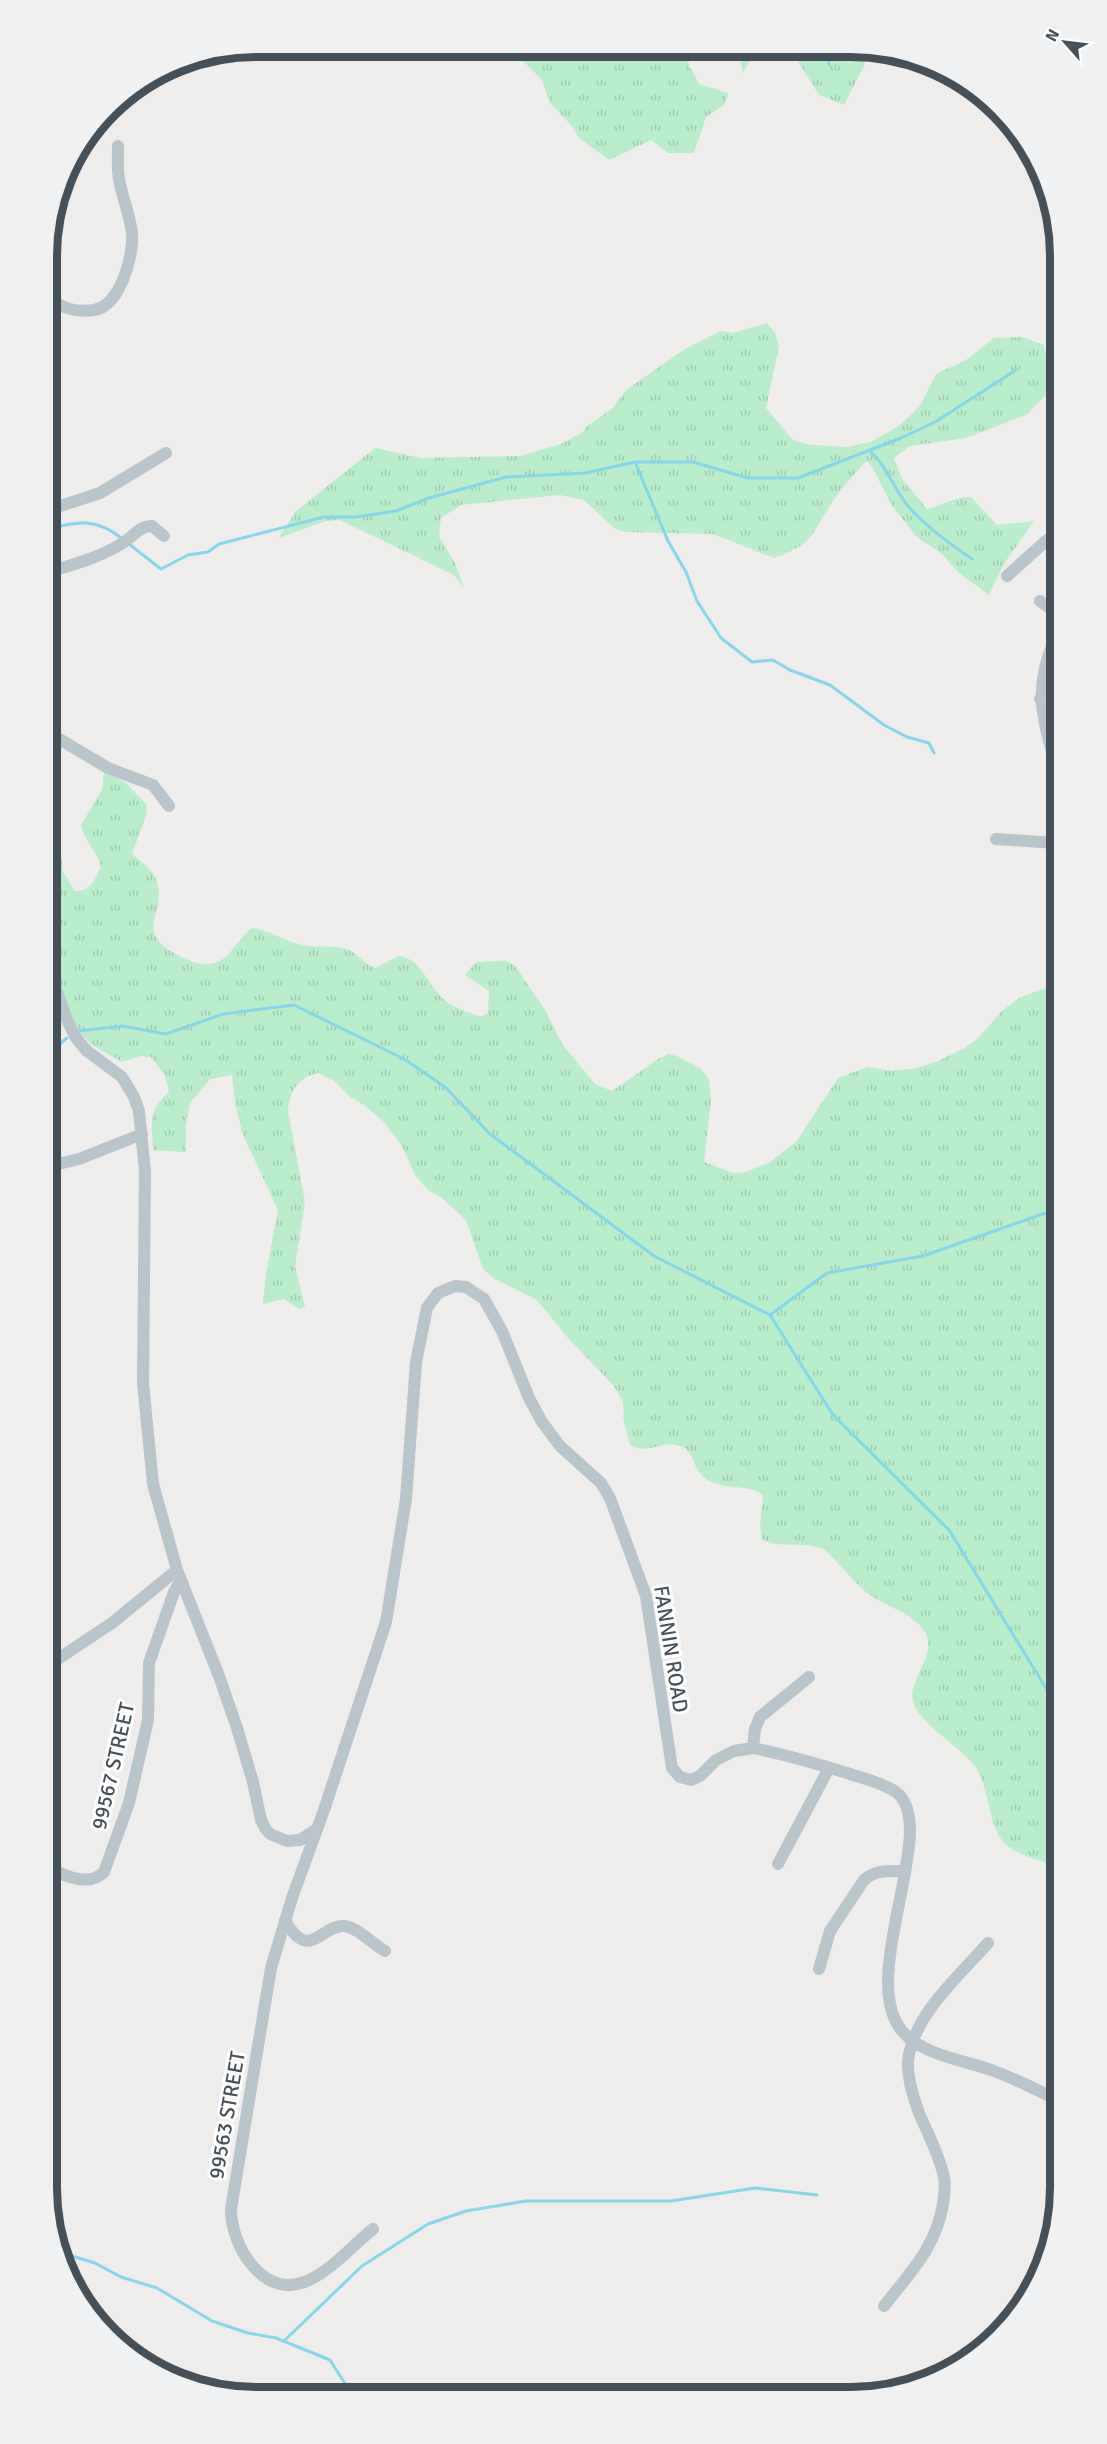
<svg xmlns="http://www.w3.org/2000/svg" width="1107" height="2444" viewBox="0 0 1107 2444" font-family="Signika,sans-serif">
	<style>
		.grass { fill: url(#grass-tufts) }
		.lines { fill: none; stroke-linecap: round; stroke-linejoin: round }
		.stream { stroke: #86d7ea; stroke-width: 3 }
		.street { stroke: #bac4cb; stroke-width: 12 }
		.labels { text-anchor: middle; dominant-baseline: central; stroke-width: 6; stroke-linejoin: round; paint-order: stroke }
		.street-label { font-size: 21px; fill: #455059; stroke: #fff }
		.rim { fill: none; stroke: #455059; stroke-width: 8 }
	</style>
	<defs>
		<pattern id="grass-tufts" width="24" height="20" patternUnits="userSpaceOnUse" patternTransform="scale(1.5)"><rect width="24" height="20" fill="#b9edcc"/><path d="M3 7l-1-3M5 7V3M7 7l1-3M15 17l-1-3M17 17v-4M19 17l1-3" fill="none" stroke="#a0cdb1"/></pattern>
	</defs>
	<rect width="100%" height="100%" fill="#efecec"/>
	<path class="grass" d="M510 48 699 49 688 63 699 84 728 93 725 104 706 117 694 153H668L651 140 609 160 579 138 572 126 550 103 542 80Z
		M738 50H756L743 73Z
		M791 50H854L865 64 844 105 819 95Z
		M767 323 775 333 779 346 766 408 793 440 810 445 847 447 871 442 899 426 920 406 936 374 966 360 994 338 1022 337 1044 345 1050 374 1049 392 1026 415 966 438 910 446 894 458 902 479 927 509C943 505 955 497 971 497L997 525 1034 521 1005 562 989 595 959 573 942 554 917 537 892 506 871 465 866 461C855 474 842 487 833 501 810 535 816 543 774 558L713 534 624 532 614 528 584 500 560 495 461 505 441 518 439 537 455 563 464 588 454 575 340 520 326 521 279 538 295 512 375 448 421 458 520 456 561 444 583 432 587 426 612 409 626 390 685 349 721 331 733 333Z
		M104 771 126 783 147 805 146 816 132 854C140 861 151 868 155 877 172 915 124 932 188 960 197 964 210 966 220 961 231 955 240 937 252 928 270 930 284 941 301 945 315 948 329 945 343 948 357 951 363 964 375 968L399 956C420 958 429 985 442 998 451 1007 469 1012 480 1017L488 1013 489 991 465 975 476 962 506 961 515 966 545 1010 562 1044 595 1084 612 1091 658 1059 668 1054 677 1056 700 1068 709 1079 711 1100 704 1162 733 1173 746 1172 770 1162 796 1142 838 1078 868 1067 892 1071 917 1068 938 1061 963 1049 977 1039 1004 1009 1021 997 1056 984 1059 1868C1042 1860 1019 1857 1005 1844 988 1826 989 1788 976 1768 962 1748 918 1722 913 1702 907 1679 941 1653 923 1629 909 1611 883 1606 866 1592 854 1583 834 1556 824 1550 806 1540 781 1550 762 1539L760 1524 763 1495C746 1483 722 1491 705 1478 689 1466 698 1450 676 1445 659 1441 648 1455 630 1445L624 1423 623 1402 614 1386 567 1337 537 1300 493 1278 483 1269 466 1220 442 1198 428 1190 415 1175 402 1146 384 1122 364 1105 350 1097 334 1081 318 1073C298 1078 290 1090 288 1111L305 1202 295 1266 305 1307 299 1309 284 1299 263 1304 266 1274 278 1210 243 1135 236 1108 232 1075 210 1079 190 1103 186 1124V1152L153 1150C152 1121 147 1112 169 1092L165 1075 151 1057 141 1056 122 1062 92 1045 75 1028 49 949V810L56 812 63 872 75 891C91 892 96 878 101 866 96 850 84 841 81 825L102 790Z"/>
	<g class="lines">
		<path class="stream" d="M826 50 829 64
			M870 451C887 466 893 487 907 505 925 526 949 543 972 559
			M635 462 668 541 686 572 697 601 721 638 752 662 773 660 790 670 830 685 884 725 907 737 929 743 934 753
			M48 529C76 521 97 518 121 538
			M129 544 161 569 188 555 208 552 219 544 324 517H355L396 511 429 498 506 477 585 473 635 462H693L748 478H798L901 438 935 422 1016 370
			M79 1031 122 1026 166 1034 223 1014 294 1005 404 1059 445 1087 490 1134 654 1256 770 1315 833 1415 949 1530 1058 1708
			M50 1052 67 1038
			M770 1315 827 1273 923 1256 1057 1209
			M59 2257 72 2256 95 2263 121 2277 157 2288 212 2321 248 2333 276 2338 330 2360 351 2393
			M284 2341 362 2266 428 2224 466 2211 526 2201H671L755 2188 817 2195"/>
		<path class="street" d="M325 47 326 50
			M47 244C52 258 52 273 47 287
			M47 296C61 308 75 313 94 310 120 306 134 256 132 233 130 215 122 197 119 179 117 168 118 157 118 146
			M48 510 100 493 166 453
			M48 572C75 564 105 556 127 540 136 533 141 526 152 526L164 536
			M1007 576 1047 540 1054 537
			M1040 601 1055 612
			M1055 639C1034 685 1041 716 1055 762
			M1040 699 1055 695
			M49 733 108 768 153 785 169 806
			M996 839 1055 843
			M49 969 67 1020 76 1038 87 1051 122 1077 134 1097 139 1111 145 1172 143 1383 153 1484 177 1570 219 1676 237 1728 253 1782 261 1820 265 1828 270 1834 287 1841 300 1840 317 1829
			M50 1166 79 1159 142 1134
			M52 1663 112 1623 177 1570
			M753 1748 755 1729 760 1717 809 1677
			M778 1864 829 1768
			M52 1868C66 1878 91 1886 104 1872L129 1803 148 1720 149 1663 174 1592 181 1580
			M285 1920C309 1964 321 1924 344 1926 359 1928 372 1944 385 1951
			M819 1969 830 1931 864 1880C876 1869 889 1871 904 1871
			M373 2229C338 2257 295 2317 251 2264 239 2249 231 2228 231 2209L271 1968 292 1898 324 1810 386 1622 406 1499 416 1362 427 1308 438 1293 455 1286 466 1287 484 1299 502 1331 529 1398 542 1422 560 1446 601 1483 610 1498 646 1596 672 1768 680 1777 691 1780 700 1776 716 1760 734 1751 753 1748C786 1755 818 1764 850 1774 865 1779 883 1783 896 1792 942 1826 855 1979 903 2032 924 2056 965 2060 994 2071 1017 2080 1039 2090 1060 2102
			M884 2306C910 2273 936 2247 943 2204 944 2195 946 2186 944 2177 939 2154 928 2134 919 2113 913 2096 905 2072 909 2054 918 2011 960 1975 988 1943"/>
	</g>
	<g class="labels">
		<g class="street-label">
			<text transform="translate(671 1649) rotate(81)">FANNIN ROAD</text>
			<text transform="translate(113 1766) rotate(-77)">99567 STREET</text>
			<text transform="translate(227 2115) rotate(-80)">99563 STREET</text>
		</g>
	</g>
	<path d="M0 0H1107V2444H0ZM256 57H851A199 199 0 0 1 1050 256V2188A199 199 0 0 1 851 2387H256A199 199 0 0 1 57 2188V256A199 199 0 0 1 256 57Z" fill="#f0f1f2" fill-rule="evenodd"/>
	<path class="rim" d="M256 57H851A199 199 0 0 1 1050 256V2188A199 199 0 0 1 851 2387H256A199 199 0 0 1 57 2188V256A199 199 0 0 1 256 57Z"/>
	<g transform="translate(1065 42) rotate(298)" stroke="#ffffff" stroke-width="4.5" paint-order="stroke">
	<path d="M0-4.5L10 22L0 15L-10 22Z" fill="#455059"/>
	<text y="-9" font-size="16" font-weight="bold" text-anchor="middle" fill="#455059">N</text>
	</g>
</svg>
